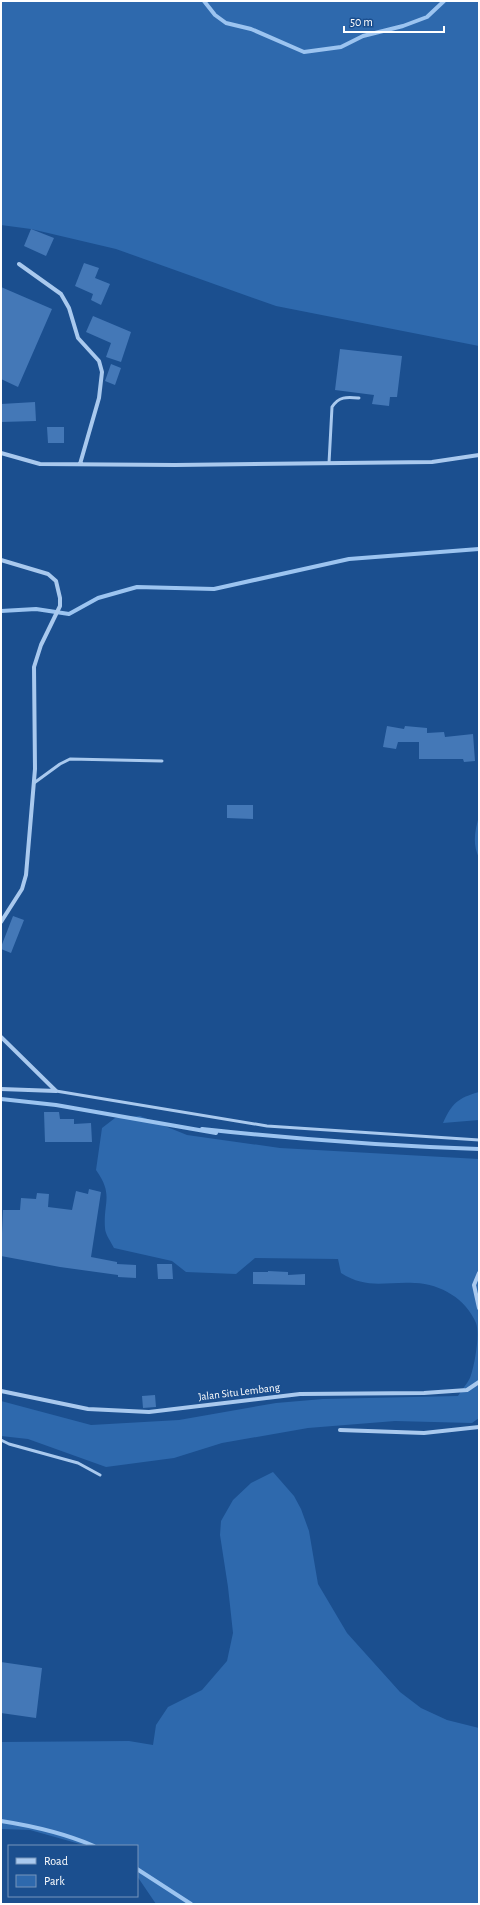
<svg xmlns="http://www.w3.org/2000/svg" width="480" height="1905" viewBox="0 0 480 1905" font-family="'Alegreya Sans',sans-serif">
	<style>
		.green { fill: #2e69ad }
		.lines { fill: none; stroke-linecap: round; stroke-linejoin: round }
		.stream { stroke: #9cc4f0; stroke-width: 4 }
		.building { fill: #4478b7 }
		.lane { stroke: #a9c9ee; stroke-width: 3 }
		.street { stroke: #a9c9ee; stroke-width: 4 }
		.labels { text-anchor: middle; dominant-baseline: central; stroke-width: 3; stroke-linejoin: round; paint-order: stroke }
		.street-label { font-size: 11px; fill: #fff; stroke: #1b4f8f }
	</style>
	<rect width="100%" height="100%" fill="#1b4f8f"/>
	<path class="green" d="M1 1H479V346L276 306 116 249 31 229 1 225Z
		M479 816V858C472 843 475 831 479 816Z
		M479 1092V1120L443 1123C452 1103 458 1098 479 1092Z
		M140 1116 187 1135 280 1148 479 1159V1418L472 1423 395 1421 308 1428 222 1443 174 1458 106 1467 28 1439 1 1436V1401L91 1425 179 1420 276 1403 323 1399 458 1396C462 1389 469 1382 471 1375 475 1363 480 1334 476 1323 466 1299 441 1284 415 1283 387 1281 367 1290 341 1273L338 1259 255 1258 236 1274 186 1272 172 1261 114 1248C111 1242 105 1234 105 1228 103 1202 114 1195 96 1170L102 1128 115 1118Z
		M273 1472 294 1496 301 1509 309 1531 318 1584 347 1633 400 1692 421 1708 447 1720 479 1728V1904H156L137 1876V1846H87L30 1830 1 1829V1742L129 1741 153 1745 156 1725 168 1707 202 1690 227 1661 233 1633 228 1587 220 1535 221 1521 233 1500 251 1483Z"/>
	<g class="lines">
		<path class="stream" d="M204 1 215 15 226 23 251 29 304 52 341 47 363 36 403 26 427 17 444 1
			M1 611 36 609 69 614 98 598 137 587 214 589 349 559 479 549
			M1 1099 56 1105 216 1133 202 1129C294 1139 386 1146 479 1149
			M1 1821C33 1826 64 1833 94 1846
			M137 1869 191 1904"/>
	</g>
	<path class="building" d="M31 229 54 238 46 256 24 246Z
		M84 263 99 268 95 278 110 284 101 305 91 300 93 294 75 286Z
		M1 287 52 309 18 387 1 379Z
		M93 316 131 332 121 362 106 357 111 343 86 332Z
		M340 349 402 356 397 397H390L389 406 372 404 374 395 335 390Z
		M111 364 121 368 115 385 105 381Z
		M35 402 36 421 1 422V404Z
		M47 427H64V443H48Z
		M387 726 404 729 405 726 427 728V733L444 732 445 737 473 734 475 761 464 762 463 759H419V742H398L396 749 383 747Z
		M227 805H253V819L227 818Z
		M13 916 24 920 11 953 1 949V947Z
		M44 1112H59L60 1119H74V1124L91 1123 92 1142H45Z
		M89 1189 101 1192 91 1257 117 1262V1264L136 1265V1278L118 1277V1275L60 1267 1 1256 3 1210H20L21 1198 36 1199 37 1193 49 1194 48 1207 72 1210 76 1191 88 1194Z
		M157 1264H172L173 1279H158Z
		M268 1271 288 1272V1275L305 1274V1285L253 1284V1272H268Z
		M155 1395 156 1407 143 1408 142 1396Z
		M1 1662 42 1668 36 1718 1 1713Z"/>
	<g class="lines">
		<path class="lane" d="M329 463 332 407C339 396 347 397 359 398
			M34 783 60 764 70 759 162 761
			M56 1091 267 1126 479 1140
			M1 1440 9 1444 78 1463 100 1475"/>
		<path class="street" d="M19 264 61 294 69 308 78 338 99 361 102 372 99 398 80 464
			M1 453 40 464 175 465 432 462 479 455
			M1 560 48 574 56 581 60 598V606L41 645 34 667 35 769 26 875 22 889 1 922
			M1 1037 56 1091
			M1 1089 56 1091
			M479 1273 474 1285 479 1308
			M1 1391 88 1409 149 1412 300 1394 424 1393 467 1390 479 1382
			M340 1430 424 1433 479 1427"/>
	</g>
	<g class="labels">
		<g class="street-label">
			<text transform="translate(239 1392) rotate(-7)">Jalan Situ Lembang</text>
		</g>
	</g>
	<rect width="480" height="1905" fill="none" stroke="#ffffff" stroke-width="4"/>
	<rect x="8" y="1845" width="130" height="52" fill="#1b4f8f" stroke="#7695bc"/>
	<rect x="16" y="1858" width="20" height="6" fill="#a9c9ee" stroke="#7695bc"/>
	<text x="44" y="1865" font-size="12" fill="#ffffff">Road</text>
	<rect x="16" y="1875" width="20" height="12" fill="#2e69ad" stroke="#7695bc"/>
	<text x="44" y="1885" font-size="12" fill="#ffffff">Park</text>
	<path d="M344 26v6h100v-6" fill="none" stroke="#ffffff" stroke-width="2"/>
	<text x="350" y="26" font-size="12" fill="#ffffff" stroke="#1b4f8f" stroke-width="3" paint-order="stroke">50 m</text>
</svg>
